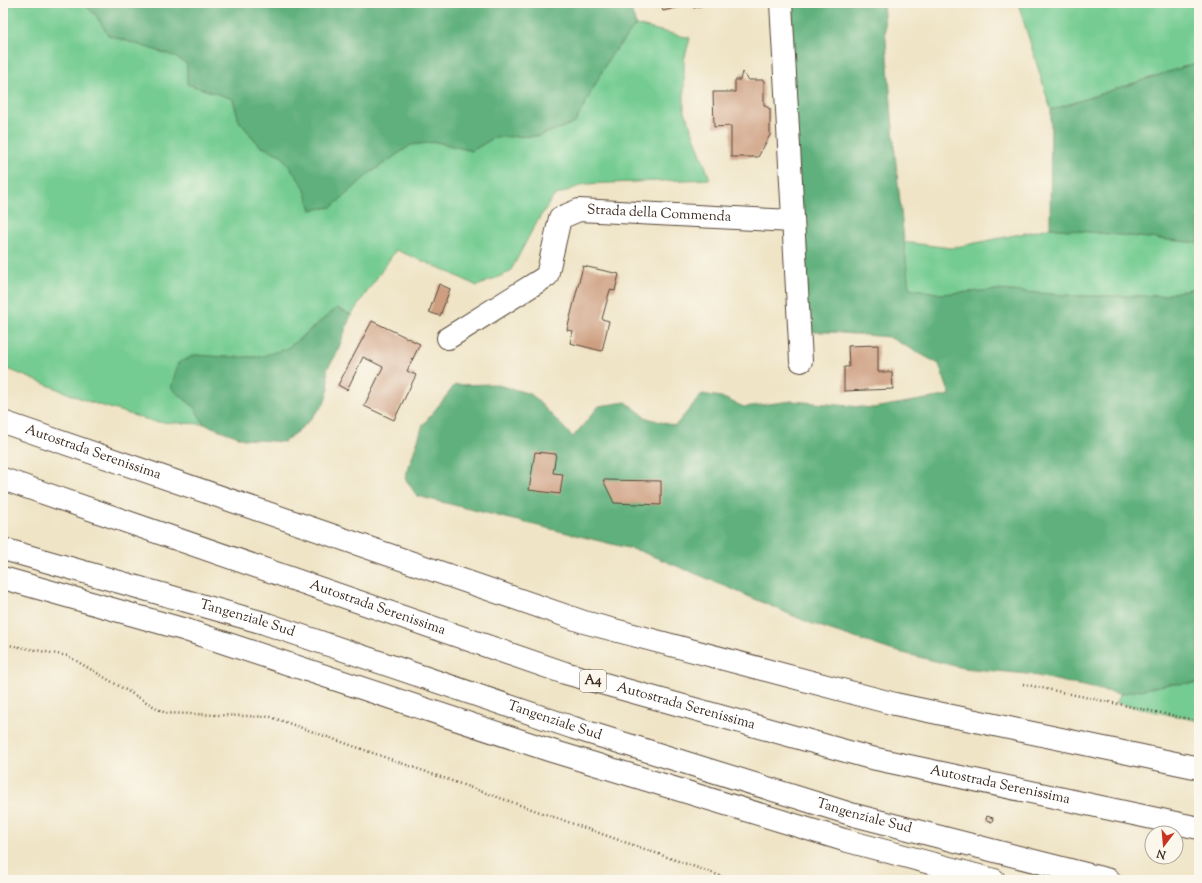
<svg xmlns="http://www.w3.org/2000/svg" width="1202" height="883" viewBox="0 0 1202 883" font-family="'Sorts Mill Goudy',serif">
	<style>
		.green { fill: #74cc92; stroke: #587b58 }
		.forest { fill: #5fb07c; stroke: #4d6d4d }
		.building { fill: #cd9e80 }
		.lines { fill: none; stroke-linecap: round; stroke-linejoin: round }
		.street-casing { stroke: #564637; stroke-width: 24 }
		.highway-casing { stroke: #564637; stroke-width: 24 }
		.path { stroke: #564637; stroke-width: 2.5; stroke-dasharray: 1 3; stroke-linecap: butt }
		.street { stroke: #fff; stroke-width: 22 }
		.highway { stroke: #fff; stroke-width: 22 }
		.labels { text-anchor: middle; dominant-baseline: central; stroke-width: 3; stroke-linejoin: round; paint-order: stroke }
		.shield { fill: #fbf7ec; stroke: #75685c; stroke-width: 1 }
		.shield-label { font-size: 13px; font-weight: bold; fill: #3b2a1e }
		.street-label { font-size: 14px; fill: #3b2a1e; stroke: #fbf7ec }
	</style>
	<rect width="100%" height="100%" fill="#fbf7ec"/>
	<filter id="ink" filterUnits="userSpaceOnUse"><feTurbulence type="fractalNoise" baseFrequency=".025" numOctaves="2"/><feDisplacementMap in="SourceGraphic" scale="8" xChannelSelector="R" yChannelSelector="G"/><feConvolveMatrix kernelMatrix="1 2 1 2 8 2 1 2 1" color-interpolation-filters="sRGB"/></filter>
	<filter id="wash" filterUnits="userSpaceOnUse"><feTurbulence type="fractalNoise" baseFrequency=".012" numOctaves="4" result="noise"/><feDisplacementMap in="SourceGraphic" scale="16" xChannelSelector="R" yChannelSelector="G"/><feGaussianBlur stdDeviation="0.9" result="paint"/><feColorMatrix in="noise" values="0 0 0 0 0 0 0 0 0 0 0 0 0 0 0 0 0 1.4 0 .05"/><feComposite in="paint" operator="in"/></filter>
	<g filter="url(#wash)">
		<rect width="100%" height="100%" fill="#efe4c6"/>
		<path class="green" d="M3 3H82L96 15 108 35 174 56 187 64 188 84 233 99 239 121 260 146 281 155 305 187 311 210 370 173 411 145 436 142 472 151 495 137 538 136 575 123 609 58 636 25 690 38 684 60V109L710 179 585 184 554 196 536 223 510 272 477 286 449 272 396 250 351 315 337 308C321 320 305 335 289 347 267 362 221 357 195 355L171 388 194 407 204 424 155 422 87 401 3 367Z
			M1018 3H1199V62L1051 110Z
			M1050 228 1199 243V287L1161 296H1078L997 290 941 294 909 288 903 242 951 248Z
			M1199 683V721L1115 703 1120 694 1169 684Z"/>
		<path class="forest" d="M82 3H629L636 25 609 58 575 123 538 136 495 137 472 151 436 142 411 145 370 173 332 207 311 210 304 187 281 155 260 146 239 121 233 99 187 84V64L174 56 108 35 96 15Z
			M781 3H883L895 154 909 288 941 294 997 290 1078 296H1161L1199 287V683L1169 684 1120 694 1028 674 963 668 891 650 810 623 711 580 640 551 417 496 405 478 423 425 455 385 494 384 531 394 573 437 599 406 626 402 647 418 675 426 702 394 721 397 744 407 792 401 873 408 950 395 939 364 889 337 830 332H799Z
			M1199 62V243L1050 228 1051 110Z
			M337 308 351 315 336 355 327 369 329 388 324 404 306 424 284 442 244 439 204 424 194 407 171 388 178 363 195 355 226 357H259L288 348Z"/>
		<g id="blocks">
			<path class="building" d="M660 3H710L694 8 691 4 663 11Z
				M742 72 749 80H764V105L770 109V135L758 157H731V126L714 127 713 92H735V80H740Z
				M583 266 619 274 615 291 610 290 602 319 609 321 602 351 570 343 573 331 567 330Z
				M439 284 450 289 440 316 429 312Z
				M372 321 420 344 407 371 416 375 394 420 364 406 383 367 363 357 347 390 338 385Z
				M878 345V372H892L893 389 844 391V367H849L848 346Z
				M535 452 556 454 553 473 563 474 560 494 529 490Z
				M603 480 661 481V505L614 503Z
				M987 816 993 818 992 822 986 820Z"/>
		</g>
	</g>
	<g filter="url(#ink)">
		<use href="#blocks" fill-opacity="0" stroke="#564637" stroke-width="1"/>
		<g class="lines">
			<defs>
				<g id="street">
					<path d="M781 3 801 361"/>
					<path id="s1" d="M448 338 547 276 560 218 579 210 793 221"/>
				</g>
				<g id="highway">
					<path id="s2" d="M3 422 584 622 895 704 1199 768"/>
					<path id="s3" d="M3 479 565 673 867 757 1199 828"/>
					<path id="s4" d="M3 549 264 623 574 728 854 815 1109 880"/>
					<path d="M3 578 186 630 552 751 844 840 994 880"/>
				</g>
			</defs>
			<use href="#street" class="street-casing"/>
			<use href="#highway" class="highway-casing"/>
			<path class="path" d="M3 644 68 656 165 713 271 717 732 880
				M1023 684 1199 721"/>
			<use href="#street" class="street"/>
			<use href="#highway" class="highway"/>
		</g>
	</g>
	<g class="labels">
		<rect class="shield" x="580" y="670" width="26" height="22" rx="3"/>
		<g class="shield-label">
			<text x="593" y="681">A4</text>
		</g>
		<g class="street-label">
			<text stroke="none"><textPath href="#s1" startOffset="277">Strada della Commenda</textPath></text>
			<text stroke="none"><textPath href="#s2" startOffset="95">Autostrada Serenissima</textPath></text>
			<text stroke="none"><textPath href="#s3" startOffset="396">Autostrada Serenissima</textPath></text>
			<text stroke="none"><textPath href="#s4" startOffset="254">Tangenziale Sud</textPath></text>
			<text stroke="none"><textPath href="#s3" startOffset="720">Autostrada Serenissima</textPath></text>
			<text stroke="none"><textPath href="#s4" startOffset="578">Tangenziale Sud</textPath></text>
			<text stroke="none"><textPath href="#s3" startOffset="1044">Autostrada Serenissima</textPath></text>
			<text stroke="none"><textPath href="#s4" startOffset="902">Tangenziale Sud</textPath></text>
		</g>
	</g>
	<rect width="1202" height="883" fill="none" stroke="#fbf7ec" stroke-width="16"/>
	<g transform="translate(1164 845) rotate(196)"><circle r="19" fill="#fbf7ec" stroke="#aea59a"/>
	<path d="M0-3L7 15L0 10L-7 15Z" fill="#c8321e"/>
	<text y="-6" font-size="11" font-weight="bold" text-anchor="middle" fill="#3b2a1e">N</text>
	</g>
</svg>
